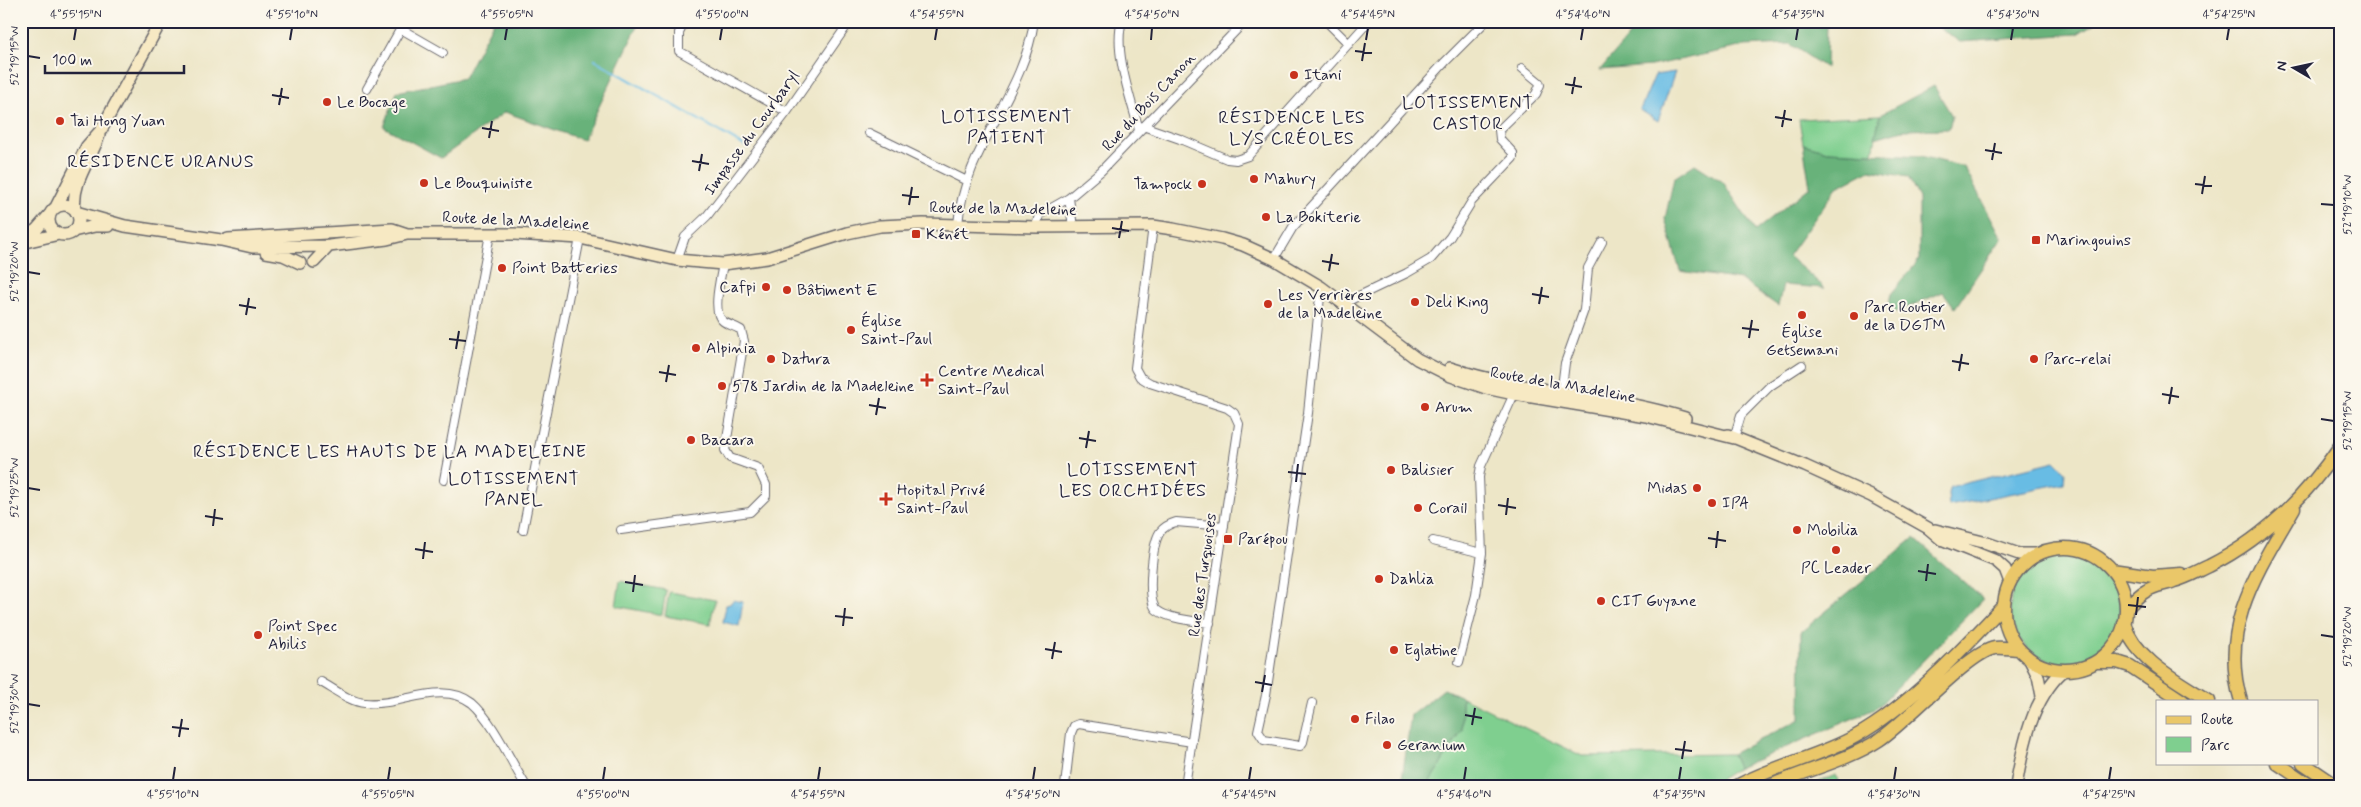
<svg xmlns="http://www.w3.org/2000/svg" width="2361" height="807" viewBox="0 0 2361 807" font-family="Mynerve,sans-serif">
	<style>
		.green { fill: #7fcf8f; stroke: #507865 }
		.forest { fill: #67b27a; stroke: #446a5a }
		.water { fill: #67bce4; stroke: #446f90 }
		.lines { fill: none; stroke-linecap: round; stroke-linejoin: round }
		.stream { stroke: #67bce4; stroke-width: 2.5 }
		.street-casing { stroke: #69676c; stroke-width: 10 }
		.secondary-casing { stroke: #69676c; stroke-width: 14 }
		.primary-casing { stroke: #69676c; stroke-width: 15 }
		.street { stroke: #fff; stroke-width: 8 }
		.secondary { stroke: #f7e9c3; stroke-width: 11 }
		.primary { stroke: #eac769; stroke-width: 12 }
		.ticks { fill: none; stroke: #22223b; stroke-width: 2 }
		.poi-dot { fill: #c8321e; stroke: #fbf7ec; stroke-width: 2 }
		.labels { text-anchor: middle; dominant-baseline: central; stroke-width: 4; stroke-linejoin: round; paint-order: stroke }
		.poi-label { font-size: 16px; fill: #22223b; stroke: #fbf7ec; text-anchor: start }
		.street-label { font-size: 16px; fill: #22223b; stroke: #fbf7ec }
		.neighbourhood-label { font-size: 18px; letter-spacing: 1px; fill: #22223b; stroke: #fbf7ec }
		.neatline { fill: none; stroke: #22223b; stroke-width: 2 }
		.ticks-label { font-size: 12px; text-anchor: middle; fill: #22223b }
	</style>
	<rect width="100%" height="100%" fill="#fbf7ec"/>
	<filter id="ink" filterUnits="userSpaceOnUse"><feTurbulence type="fractalNoise" baseFrequency=".02" numOctaves="2"/><feDisplacementMap in="SourceGraphic" scale="10" xChannelSelector="R" yChannelSelector="G"/><feConvolveMatrix kernelMatrix="1 2 1 2 8 2 1 2 1" color-interpolation-filters="sRGB"/></filter>
	<filter id="wash" filterUnits="userSpaceOnUse"><feTurbulence type="fractalNoise" baseFrequency=".0096" numOctaves="4" result="noise"/><feDisplacementMap in="SourceGraphic" scale="20" xChannelSelector="R" yChannelSelector="G"/><feGaussianBlur stdDeviation="1.12" result="paint"/><feColorMatrix in="noise" values="0 0 0 0 0 0 0 0 0 0 0 0 0 0 0 0 0 1.4 0 .05"/><feComposite in="paint" operator="in"/></filter>
	<g filter="url(#wash)">
		<rect width="100%" height="100%" fill="#ede6c7"/>
		<path class="green" d="M1880 115 1873 153 1828 151 1803 144 1799 119Z
			M2010 608a55 55 0 1 1 110 0a55 55 0 1 1-110 0Z
			M620 581 666 590 662 615 616 606Z
			M669 592 715 600 710 624 665 616Z
			M1462 697 1582 756 1732 754 1738 768 1709 786H1427L1462 730Z
			M1836 775 1840 786H1809Z"/>
		<path class="forest" d="M494 21H640L583 140 505 112 441 158 384 127 397 92 464 78Z
			M1641 21H1823L1827 24 1826 68 1790 44 1744 46 1651 66 1600 70Z
			M1929 21H2098L2077 34 1960 42Z
			M1934 86 1952 116 1949 129 1903 130 1875 138 1880 115Z
			M1803 144 1828 151 1921 156 1964 167 2002 238 1955 308 1943 292 1897 312 1887 309 1891 294 1919 260V198L1908 177 1870 170 1837 187 1788 256 1825 288 1783 285 1778 306 1741 280 1680 271 1665 219 1674 178 1695 164 1723 182 1755 231 1810 187Z
			M1914 538 1983 599 1877 708 1738 768 1732 754 1800 719 1801 632Z
			M1444 689 1462 697V730L1427 786H1401L1411 715Z"/>
		<path class="water" d="M1675 72 1658 121 1640 110 1655 75Z
			M2055 461 2065 471 2064 483 1949 506 1948 493 1950 487Z
			M733 600 743 602 739 626 723 622 726 605 730 604Z"/>
		<g class="lines">
			<path class="stream" d="M595 60 748 148"/>
		</g>
	</g>
	<g filter="url(#ink)">
		<g class="lines">
			<defs>
				<path id="street" d="M685 21 679 33V51L787 112
					M1122 21C1113 51 1131 99 1139 130
					M1326 21 1349 44
					M401 29 443 53
					M367 89 405 21
					M1143 126 1180 139 1227 159 1236 160 1248 156 1369 21
					M869 133 967 181
					M1069 198 1073 227
					M958 225C963 150 1024 95 1034 21
					M1153 226 1135 368 1140 377 1150 383 1227 408 1234 413 1239 424 1185 786
					M1036 227 1039 215 1069 198 1101 171 1245 21
					M1274 259 1293 227 1445 62 1486 21
					M677 260 685 237 707 216 787 112 850 21
					M1342 304 1407 273 1431 259 1450 237 1472 201 1513 158V153L1500 139 1499 130 1536 94 1540 85 1539 82 1522 68
					M1561 395 1565 363 1584 310 1588 268 1602 242
					M1734 438 1741 415 1770 386 1802 365
					M444 480 490 234
					M523 530 580 238
					M621 530 750 512 766 496V485L758 468 730 458 725 450 744 341 741 330C735 326 728 325 723 321 711 313 721 276 723 264
					M1433 541 1482 553
					M1210 623C1198 622 1162 618 1155 608 1147 596 1152 544 1160 532 1164 527 1169 524 1176 522L1224 526
					M1459 662 1476 595 1482 553 1479 477 1481 466 1514 394
					M321 682C334 689 350 702 365 703 399 707 442 679 472 703 493 721 511 762 526 786
					M1312 703 1303 742 1300 746 1264 740 1258 731 1266 695 1308 413 1321 287
					M1065 786 1071 733 1074 726 1079 724 1192 742"/>
				<path id="secondary" d="M49 220a15 15 0 1 1 30 0a15 15 0 1 1-30 0Z
					M56 207 87 146 101 130 161 21
					M75 210C71 182 91 160 99 135
					M76 212 125 226 221 240 252 247 329 246 387 239 407 234H514L580 238 677 260 723 264 767 258 847 233 880 226 923 224 1036 227 1153 226 1173 229 1222 239 1243 245 1274 259 1321 287 1417 359 1451 376 1486 388 1514 394 1646 416 1734 438
					M73 231 95 226H108
					M21 239 36 230 50 214
					M228 239 392 229 407 234
					M21 243 59 234
					M266 252 283 255 300 263
					M314 262 329 246
					M1450 368C1526 393 1608 394 1685 418
					M1728 435 1805 466 1871 496 1928 528 1941 539 1996 561 2005 569 2010 582
					M1935 530 1987 543 2019 554H2037
					M2030 660 2038 676 2042 696
					M2016 786C2023 745 2032 699 2063 671"/>
				<path id="primary" d="M2004 609a61 61 0 1 1 122 0a61 61 0 1 1-122 0Z
					M2112 570 2153 576 2181 574
					M2126 609C2132 603 2138 595 2146 591 2155 585 2165 585 2174 581 2186 578 2198 571 2209 566 2263 539 2307 495 2340 446
					M2124 623C2135 660 2178 681 2209 701
					M2096 662H2117L2130 666 2183 701
					M2241 701C2218 627 2259 569 2294 508
					M2277 763 2311 786
					M2303 763 2337 786
					M1737 786C1775 765 1819 757 1856 736 1908 707 1963 649 2004 605
					M1770 786C1805 770 1847 761 1879 740 1908 721 1969 652 1995 648 2003 647 2011 649 2018 649"/>
			</defs>
			<use href="#street" class="street-casing"/>
			<use href="#secondary" class="secondary-casing"/>
			<use href="#primary" class="primary-casing"/>
			<use href="#street" class="street"/>
			<use href="#secondary" class="secondary"/>
			<use href="#primary" class="primary"/>
		</g>
	</g>
	<path class="ticks" d="M74 40 76 28M290 40 292 28M505 40 507 28M720 40 722 28M935 40 937 28M1151 40 1152 28M1366 40 1368 28M1581 40 1583 28M1796 40 1798 28M2011 40 2013 28M2227 40 2229 28M1355 51 1372 53M28 56 40 58M1362 61 1365 43M1565 84 1582 87M1572 94 1575 77M272 95 289 98M279 105 282 88M1775 117 1792 120M1782 127 1785 110M482 128 499 131M489 138 492 121M1985 150 2002 153M1992 160 1995 143M692 161 709 164M699 171 702 154M2195 184 2212 186M2202 194 2205 176M902 195 919 197M2321 204 2334 205M909 205 912 187M1112 228 1129 231M1119 238 1122 221M1322 261 1339 264M1329 271 1332 254M28 272 40 274M1532 294 1549 297M1539 304 1542 287M239 305 256 308M246 315 249 298M1742 328 1759 330M1749 338 1752 320M449 339 466 341M456 349 459 331M1952 361 1969 364M1959 371 1962 354M659 372 676 375M666 382 669 365M2162 394 2179 397M2169 404 2172 387M869 405 886 408M876 415 879 398M2321 419 2334 421M1079 438 1096 441M1086 448 1089 431M1288 472 1306 474M1296 482 1298 464M28 488 40 490M1498 505 1516 508M1506 515 1508 498M205 516 223 519M213 526 215 509M1708 538 1726 541M1716 548 1718 531M415 549 433 552M423 559 425 542M1918 571 1936 574M1926 581 1928 564M625 582 643 585M633 592 635 575M2128 605 2146 607M2136 615 2138 597M835 616 853 618M843 626 845 608M2321 635 2334 637M1045 649 1062 652M1052 659 1055 642M1255 682 1272 685M1262 692 1265 675M28 704 40 706M1465 715 1482 718M1472 725 1475 708M172 727 189 729M179 737 182 719M1675 749 1692 751M1682 759 1685 741M173 780 175 767M388 780 390 767M603 780 605 767M818 780 820 767M1033 780 1035 767M1249 780 1251 767M1464 780 1466 767M1679 780 1681 767M1894 780 1896 767M2109 780 2111 767"/>
	<g class="poi-dot">
		<circle cx="1294" cy="75" r="5"/>
		<circle cx="327" cy="102" r="5"/>
		<circle cx="60" cy="121" r="5"/>
		<circle cx="1254" cy="179" r="5"/>
		<circle cx="424" cy="183" r="5"/>
		<circle cx="1202" cy="184" r="5"/>
		<circle cx="1266" cy="217" r="5"/>
		<rect x="911" y="229" width="10" height="10" rx="2.5"/>
		<rect x="2031" y="235" width="10" height="10" rx="2.5"/>
		<circle cx="502" cy="268" r="5"/>
		<circle cx="766" cy="287" r="5"/>
		<circle cx="787" cy="290" r="5"/>
		<circle cx="1415" cy="302" r="5"/>
		<circle cx="1268" cy="304" r="5"/>
		<circle cx="1802" cy="315" r="5"/>
		<circle cx="1854" cy="316" r="5"/>
		<circle cx="851" cy="330" r="5"/>
		<circle cx="696" cy="348" r="5"/>
		<circle cx="771" cy="359" r="5"/>
		<circle cx="2034" cy="359" r="5"/>
		<path d="M924.5 372.5h5v5h5v5h-5v5h-5v-5h-5v-5h5z"/>
		<circle cx="722" cy="386" r="5"/>
		<circle cx="1425" cy="407" r="5"/>
		<circle cx="691" cy="440" r="5"/>
		<circle cx="1391" cy="470" r="5"/>
		<circle cx="1697" cy="488" r="5"/>
		<path d="M883.5 491.5h5v5h5v5h-5v5h-5v-5h-5v-5h5z"/>
		<circle cx="1712" cy="503" r="5"/>
		<circle cx="1418" cy="508" r="5"/>
		<circle cx="1797" cy="530" r="5"/>
		<rect x="1223" y="534" width="10" height="10" rx="2.5"/>
		<circle cx="1836" cy="550" r="5"/>
		<circle cx="1379" cy="579" r="5"/>
		<circle cx="1601" cy="601" r="5"/>
		<circle cx="258" cy="635" r="5"/>
		<circle cx="1394" cy="650" r="5"/>
		<circle cx="1355" cy="719" r="5"/>
		<circle cx="1387" cy="745" r="5"/>
	</g>
	<g class="labels">
		<g class="poi-label">
			<text x="1304" y="75">Itani</text>
			<text x="337" y="102">Le Bocage</text>
			<text x="70" y="121">Tai Hong Yuan</text>
			<text x="1264" y="179">Mahury</text>
			<text x="434" y="183">Le Bouquiniste</text>
			<text x="1192" y="184" text-anchor="end">Tampock</text>
			<text x="1276" y="217">La Bokiterie</text>
			<text x="926" y="234">Kénét</text>
			<text x="2046" y="240">Maringouins</text>
			<text x="512" y="268">Point Batteries</text>
			<text x="756" y="287" text-anchor="end">Cafpi</text>
			<text x="797" y="290">Bâtiment E</text>
			<text x="1278" y="295">Les Verrières<tspan x="1278" dy="18">de la Madeleine</tspan></text>
			<text x="1425" y="302">Deli King</text>
			<text x="1864" y="307">Parc Routier<tspan x="1864" dy="18">de la DGTM</tspan></text>
			<text x="861" y="321">Église<tspan x="861" dy="18">Saint-Paul</tspan></text>
			<text x="1802" y="332" text-anchor="middle">Église<tspan x="1802" dy="18">Getsemani</tspan></text>
			<text x="706" y="348">Alpinia</text>
			<text x="781" y="359">Datura</text>
			<text x="2044" y="359">Parc-relai</text>
			<text x="938" y="371">Centre Medical<tspan x="938" dy="18">Saint-Paul</tspan></text>
			<text x="732" y="386">578 Jardin de la Madeleine</text>
			<text x="1435" y="407">Arum</text>
			<text x="701" y="440">Baccara</text>
			<text x="1401" y="470">Balisier</text>
			<text x="1687" y="488" text-anchor="end">Midas</text>
			<text x="897" y="490">Hopital Privé<tspan x="897" dy="18">Saint-Paul</tspan></text>
			<text x="1722" y="503">IPA</text>
			<text x="1428" y="508">Corail</text>
			<text x="1807" y="530">Mobilia</text>
			<text x="1238" y="539">Parépou</text>
			<text x="1836" y="568" text-anchor="middle">PC Leader</text>
			<text x="1389" y="579">Dahlia</text>
			<text x="1611" y="601">CIT Guyane</text>
			<text x="268" y="626">Point Spec<tspan x="268" dy="18">Abilis</tspan></text>
			<text x="1404" y="650">Eglatine</text>
			<text x="1365" y="719">Filao</text>
			<text x="1397" y="745">Geranium</text>
		</g>
		<g class="street-label">
			<text transform="translate(1149 102) rotate(-47)">Rue du Bois Canon</text>
			<text transform="translate(752 133) rotate(-54)">Impasse du Courbaryl</text>
			<text transform="translate(1003 209) rotate(1)">Route de la Madeleine</text>
			<text transform="translate(516 221) rotate(3)">Route de la Madeleine</text>
			<text transform="translate(1563 385) rotate(10)">Route de la Madeleine</text>
			<text transform="translate(1203 575) rotate(-82)">Rue des Turquoises</text>
		</g>
		<g class="neighbourhood-label">
			<text x="1468" y="103">LOTISSEMENT<tspan x="1468" dy="21">CASTOR</tspan></text>
			<text x="1007" y="117">LOTISSEMENT<tspan x="1007" dy="21">PATIENT</tspan></text>
			<text x="1292" y="118">RÉSIDENCE LES<tspan x="1292" dy="21">LYS CRÉOLES</tspan></text>
			<text x="161" y="162">RÉSIDENCE URANUS</text>
			<text x="390" y="452">RÉSIDENCE LES HAUTS DE LA MADELEINE</text>
			<text x="1133" y="470">LOTISSEMENT<tspan x="1133" dy="21">LES ORCHIDÉES</tspan></text>
			<text x="514" y="479">LOTISSEMENT<tspan x="514" dy="21">PANEL</tspan></text>
		</g>
	</g>
	<rect width="2361" height="807" fill="none" stroke="#fbf7ec" stroke-width="55"/>
	<rect x="2156" y="700" width="162" height="65" fill="#fbf7ec" stroke="#a4a2a5"/>
	<rect x="2166" y="716" width="25" height="8" fill="#eac769" stroke="#a4a2a5"/>
	<text x="2201" y="724" font-size="15" fill="#22223b">Route</text>
	<rect x="2166" y="737" width="25" height="15" fill="#7fcf8f" stroke="#a4a2a5"/>
	<text x="2201" y="750" font-size="15" fill="#22223b">Parc</text>
	<g transform="translate(2294 68) rotate(279)" stroke="#fbf7ec" stroke-width="4" paint-order="stroke">
	<path d="M0-4L9 19L0 12L-9 19Z" fill="#22223b"/>
	<text y="-8" font-size="14" font-weight="bold" text-anchor="middle" fill="#22223b">N</text>
	</g>
	<path d="M45 65v8h139v-8" fill="none" stroke="#22223b" stroke-width="2.5"/>
	<text x="52" y="65" font-size="15" fill="#22223b" stroke="#fbf7ec" stroke-width="4" paint-order="stroke">100 m</text>
	<rect x="28" y="28" width="2306" height="752" class="neatline"/>
	<g class="ticks-label">
		<text x="76" y="18">4°55'15"N</text>
		<text x="292" y="18">4°55'10"N</text>
		<text x="507" y="18">4°55'05"N</text>
		<text x="722" y="18">4°55'00"N</text>
		<text x="937" y="18">4°54'55"N</text>
		<text x="1152" y="18">4°54'50"N</text>
		<text x="1368" y="18">4°54'45"N</text>
		<text x="1583" y="18">4°54'40"N</text>
		<text x="1798" y="18">4°54'35"N</text>
		<text x="2013" y="18">4°54'30"N</text>
		<text x="2229" y="18">4°54'25"N</text>
		<text transform="translate(14 56) rotate(-90)" y="4">52°19'15"W</text>
		<text transform="translate(2347 205) rotate(-90)" y="4">52°19'10"W</text>
		<text transform="translate(14 272) rotate(-90)" y="4">52°19'20"W</text>
		<text transform="translate(2347 421) rotate(-90)" y="4">52°19'15"W</text>
		<text transform="translate(14 488) rotate(-90)" y="4">52°19'25"W</text>
		<text transform="translate(2347 637) rotate(-90)" y="4">52°19'20"W</text>
		<text transform="translate(14 704) rotate(-90)" y="4">52°19'30"W</text>
		<text x="173" y="798">4°55'10"N</text>
		<text x="388" y="798">4°55'05"N</text>
		<text x="603" y="798">4°55'00"N</text>
		<text x="818" y="798">4°54'55"N</text>
		<text x="1033" y="798">4°54'50"N</text>
		<text x="1249" y="798">4°54'45"N</text>
		<text x="1464" y="798">4°54'40"N</text>
		<text x="1679" y="798">4°54'35"N</text>
		<text x="1894" y="798">4°54'30"N</text>
		<text x="2109" y="798">4°54'25"N</text>
	</g>
</svg>
